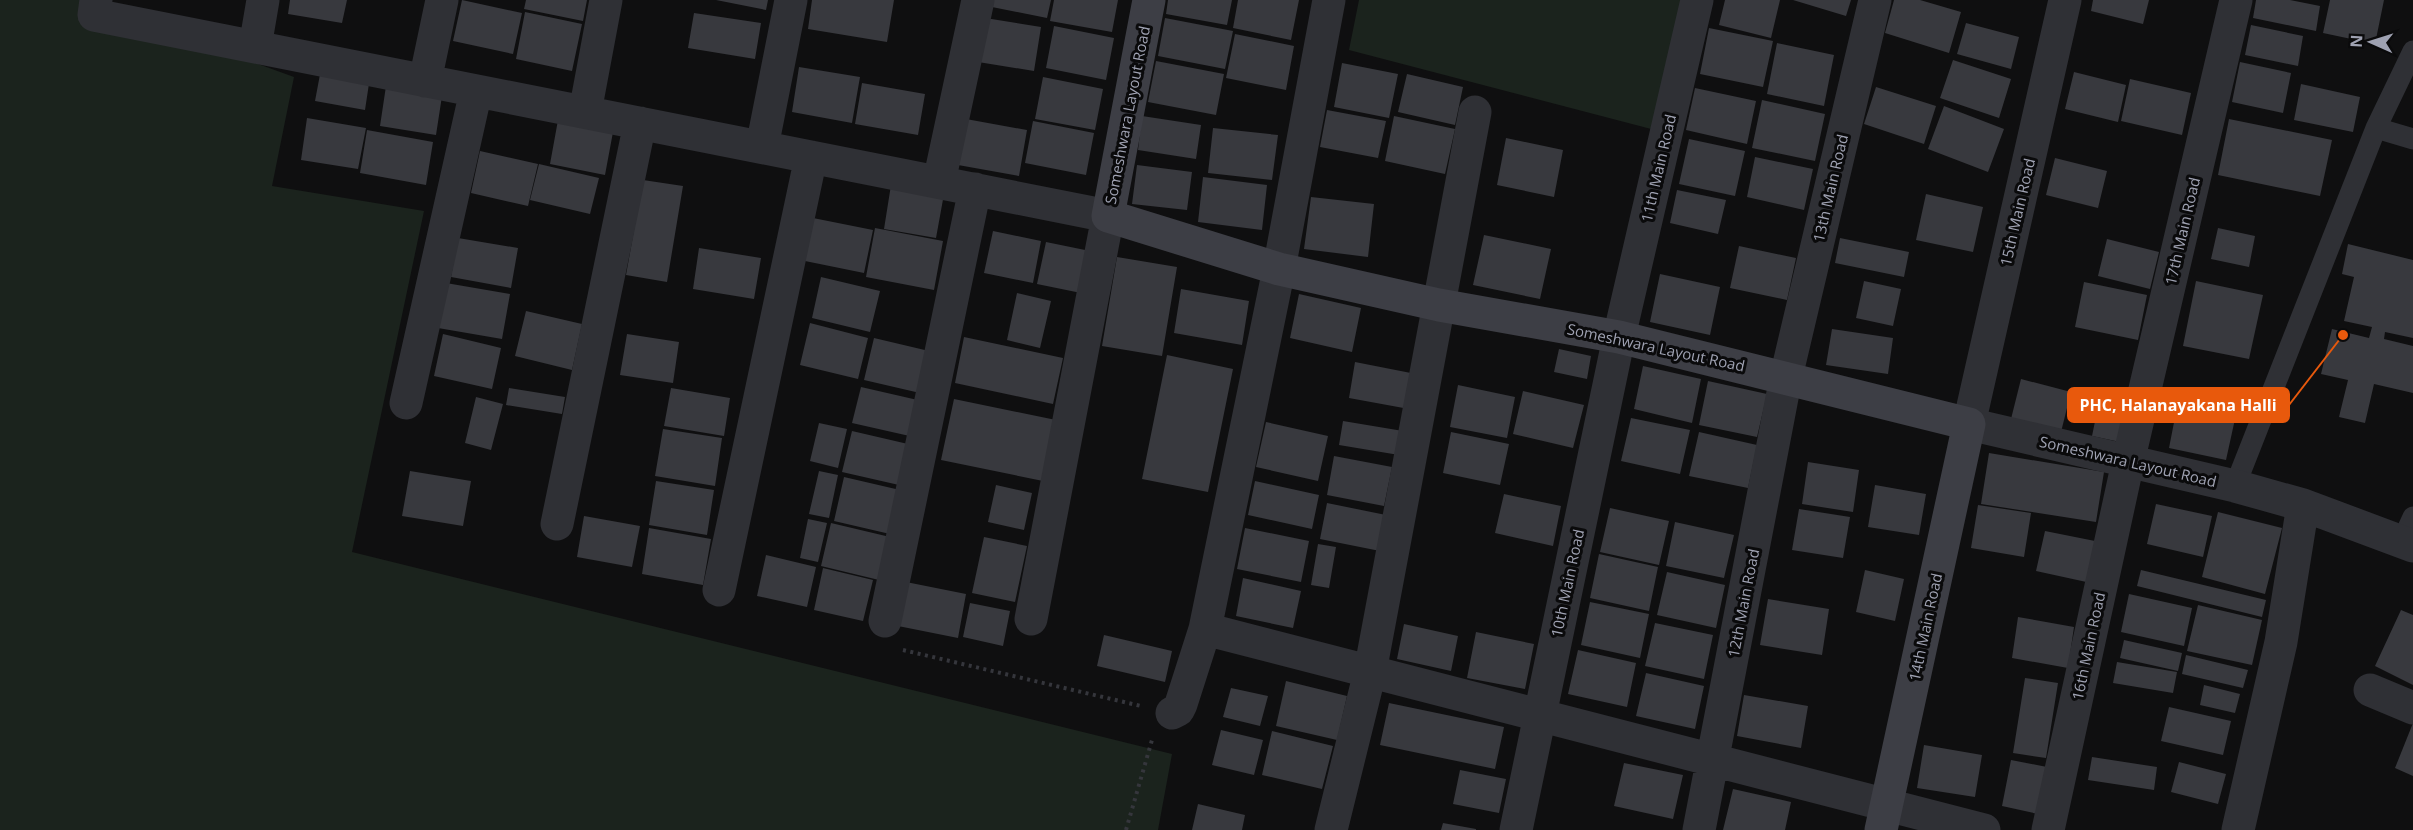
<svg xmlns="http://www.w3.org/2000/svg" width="2413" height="830" viewBox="0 0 2413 830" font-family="'Open Sans',sans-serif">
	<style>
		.green { fill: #1b231d }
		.building { fill: #38393e }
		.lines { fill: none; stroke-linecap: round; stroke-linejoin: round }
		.path { stroke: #35363c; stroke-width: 4; stroke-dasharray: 3 4.5; stroke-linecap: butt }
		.lane { stroke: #2f3035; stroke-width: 21 }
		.street { stroke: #2f3035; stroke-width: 33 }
		.secondary { stroke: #3d3e45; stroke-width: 33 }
		.labels { text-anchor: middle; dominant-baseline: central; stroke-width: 6; stroke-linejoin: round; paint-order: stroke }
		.street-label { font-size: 15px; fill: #9fa2b2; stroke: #0a0a0b }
		.leader { fill: none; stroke: #e8590c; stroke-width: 2 }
		.callout-dot { fill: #e8590c; stroke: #0a0a0b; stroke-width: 2 }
		.callout { fill: #e8590c; stroke: #e8590c; stroke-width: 2 }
		.callout-label { font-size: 16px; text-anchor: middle; font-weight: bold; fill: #fff }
	</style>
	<rect width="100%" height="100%" fill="#0f0f10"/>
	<path class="green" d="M0 0H83L294 77 272 186 424 211 352 552 1172 754 1158 830H0Z
		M1359 0H1685L1655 130 1349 50Z"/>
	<path class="building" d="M290 0H347L342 23 288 14Z
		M462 0 522 13 513 54 453 41Z
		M526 0H587L583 21 524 9Z
		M716 0H768L766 10Z
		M812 0H894L887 42 808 29Z
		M988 0H1051L1047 18 987 6Z
		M1054 0H1118L1112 32 1050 21Z
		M1168 0H1232L1227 25 1166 14Z
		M1238 0H1299L1291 40 1233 28Z
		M1725 0H1780L1771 38 1719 25Z
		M1793 0H1851L1846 16Z
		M1894 0H1920L1961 12 1949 53 1885 33Z
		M2093 0H2149L2143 24 2091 11Z
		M2256 0H2290L2320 6 2316 31 2253 18Z
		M2330 0H2384L2375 44 2323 33Z
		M525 12 582 24 572 71 516 59Z
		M694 13 761 23 755 59 688 48Z
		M979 17 1041 27 1034 71 972 61Z
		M1165 18 1233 31 1225 69 1158 56Z
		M1966 23 2019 37 2011 69 1957 54Z
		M2251 25 2303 36 2298 66 2245 55Z
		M1054 26 1114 38 1106 80 1046 68Z
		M1709 28 1773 41 1763 87 1700 74Z
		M1235 34 1294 46 1286 90 1226 78Z
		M1777 43 1834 55 1824 106 1767 94Z
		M1953 60 2011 79 1999 118 1940 98Z
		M1156 61 1224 74 1216 115 1148 102Z
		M2240 62 2291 73 2283 113 2232 102Z
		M1342 63 1398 74 1389 118 1334 107Z
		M799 67 860 77 852 123 792 112Z
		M321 69 370 77 365 110 315 101Z
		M2074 72 2126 85 2118 122 2065 109Z
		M1407 74 1463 87 1455 125 1398 112Z
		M1043 77 1103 89 1095 130 1035 119Z
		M2130 79 2191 93 2182 135 2121 121Z
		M862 83 925 94 918 135 855 124Z
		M2301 84 2360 97 2353 132 2294 120Z
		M386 86 442 96 436 135 380 126Z
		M1876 87 1936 106 1924 144 1864 124Z
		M1695 88 1756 101 1747 144 1686 130Z
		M1762 100 1825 114 1815 161 1752 148Z
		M1944 106 2004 129 1988 172 1928 149Z
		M1327 110 1386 121 1378 158 1320 147Z
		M1142 116 1201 125 1196 159 1138 150Z
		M1394 116 1455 129 1445 174 1385 161Z
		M307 118 366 128 358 169 301 160Z
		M966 119 1027 130 1019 176 958 165Z
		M2229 119 2332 140 2320 196 2218 175Z
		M558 120 613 132 605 175 550 164Z
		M1033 121 1094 133 1086 175 1025 163Z
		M1213 128 1278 135 1272 180 1208 173Z
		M367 130 433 142 426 185 360 173Z
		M1506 138 1563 150 1554 197 1497 185Z
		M1689 139 1745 151 1735 196 1679 184Z
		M480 151 538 164 528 206 471 193Z
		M1755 157 1813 169 1804 210 1747 197Z
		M2055 158 2107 171 2098 208 2046 195Z
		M539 164 599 178 590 214 530 200Z
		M1137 165 1192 172 1187 210 1132 204Z
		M1203 177 1267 185 1262 230 1198 222Z
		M643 180 683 186 667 282 626 275Z
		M891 185 944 194 936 238 884 229Z
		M1677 190 1726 200 1718 234 1670 223Z
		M1926 194 1983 207 1973 252 1916 240Z
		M1311 197 1374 204 1368 257 1304 249Z
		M813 218 873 230 864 273 805 261Z
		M875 228 943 241 934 290 866 277Z
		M2218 228 2255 236 2249 267 2211 259Z
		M993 231 1041 241 1033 283 984 273Z
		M1484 235 1551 249 1540 299 1473 285Z
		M458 238 518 248 511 288 451 277Z
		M1840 238 1909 252 1904 277 1835 263Z
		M2107 239 2159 252 2150 289 2098 276Z
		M1046 242 1090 251 1081 293 1037 284Z
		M2348 244 2413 260V338L2385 332 2384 339 2413 346V393L2374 384 2365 423 2339 417 2348 380 2321 374 2332 329 2369 338 2372 327 2344 321 2354 277 2342 274Z
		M1739 246 1796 258 1787 300 1730 288Z
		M699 248 761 258 754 299 693 289Z
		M1117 257 1177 267 1162 356 1102 346Z
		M1660 274 1720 287 1710 335 1650 322Z
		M821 277 880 291 870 332 812 318Z
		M1864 281 1901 289 1893 326 1856 318Z
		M2196 281 2263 295 2249 359 2183 346Z
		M2084 282 2147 295 2138 340 2075 327Z
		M446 283 510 294 502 339 438 328Z
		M1181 289 1249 301 1242 345 1174 333Z
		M1017 293 1051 301 1040 348 1007 340Z
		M1299 294 1361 308 1352 352 1290 338Z
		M526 311 582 324 572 370 515 356Z
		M810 323 868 338 858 379 800 365Z
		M1832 329 1893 338 1888 374 1826 365Z
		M443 334 501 348 492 389 434 376Z
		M627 334 679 342 673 383 620 375Z
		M964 337 1063 358 1053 404 955 383Z
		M874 338 929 351 920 393 864 380Z
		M1559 349 1591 356 1587 379 1554 372Z
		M1167 355 1233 369 1208 492 1142 479Z
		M1355 362 1416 374 1409 409 1349 398Z
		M1643 366 1701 379 1692 423 1634 409Z
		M2021 379 2071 392 2061 432 2011 419Z
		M1708 381 1767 394 1757 437 1699 425Z
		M1458 385 1515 397 1507 438 1450 427Z
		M861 387 922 401 914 437 852 423Z
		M509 388 565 397 562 414 506 405Z
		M671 388 730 398 724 436 664 426Z
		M1523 391 1584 405 1573 448 1513 434Z
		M476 397 503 404 491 450 465 443Z
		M2100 397 2128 402 2120 442 2092 436Z
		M954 399 1056 420 1043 481 941 460Z
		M2177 407 2235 419 2226 460 2169 448Z
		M1631 418 1690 430 1680 474 1621 461Z
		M1343 421 1403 431 1399 455 1339 445Z
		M1266 422 1328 436 1318 481 1256 467Z
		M819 423 847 429 838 468 810 461Z
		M663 429 722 438 715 486 655 476Z
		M852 431 908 444 899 485 842 472Z
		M1451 432 1509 444 1500 485 1443 473Z
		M1699 432 1757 445 1748 488 1689 476Z
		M1989 453 2104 472 2096 522 1981 504Z
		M1334 456 1392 467 1384 506 1327 495Z
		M1808 462 1859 470 1853 512 1802 504Z
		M410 471 471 481 463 526 402 516Z
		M819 471 838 475 829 518 809 514Z
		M844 477 900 490 890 534 834 521Z
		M656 481 714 490 707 535 649 525Z
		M1255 481 1319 495 1312 529 1248 515Z
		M996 485 1032 493 1024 530 988 522Z
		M1875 485 1926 494 1919 535 1868 527Z
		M1504 494 1561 506 1553 546 1495 533Z
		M1327 503 1386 515 1380 551 1320 539Z
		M2156 504 2212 516 2203 557 2147 544Z
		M1978 505 2031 513 2024 557 1971 548Z
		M1610 508 1669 521 1659 565 1600 552Z
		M1799 509 1850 517 1843 558 1792 550Z
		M2218 512 2282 528 2265 594 2202 577Z
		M584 516 640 526 632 567 577 557Z
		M808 519 827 523 818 562 800 558Z
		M1675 522 1734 535 1724 578 1666 566Z
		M831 523 890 537 879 580 821 566Z
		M649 528 711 539 703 585 642 574Z
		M1245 528 1309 541 1301 582 1237 569Z
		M2045 531 2100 542 2091 583 2036 571Z
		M984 537 1027 546 1015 602 972 593Z
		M1318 544 1336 547 1329 588 1311 585Z
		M1599 554 1658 567 1649 611 1590 598Z
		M766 555 816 567 807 607 757 596Z
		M823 568 873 580 863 621 814 610Z
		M1865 570 1904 579 1895 621 1856 612Z
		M2141 570 2266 600 2262 617 2137 586Z
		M1667 572 1725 585 1716 628 1657 615Z
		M1243 578 1301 591 1293 628 1236 616Z
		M906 582 966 594 958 638 898 626Z
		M2129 594 2192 608 2184 646 2121 632Z
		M1768 599 1829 609 1822 655 1760 645Z
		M1590 602 1649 614 1640 658 1581 645Z
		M970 603 1010 611 1003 646 963 637Z
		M2198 605 2262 620 2252 665 2187 651Z
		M2401 610 2413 615V685L2375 666Z
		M2018 617 2074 627 2068 668 2012 658Z
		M1655 623 1713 635 1704 679 1645 666Z
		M1404 624 1458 636 1451 671 1397 659Z
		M1476 632 1534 644 1525 689 1467 678Z
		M1104 635 1172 651 1165 682 1097 666Z
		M2124 640 2182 653 2178 671 2120 658Z
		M1578 650 1636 663 1627 707 1568 694Z
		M2186 655 2248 670 2243 688 2182 674Z
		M2117 662 2177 672 2173 693 2113 683Z
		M1646 673 1704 686 1695 729 1636 716Z
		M2025 678 2058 683 2046 758 2013 753Z
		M1286 681 1347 696 1337 740 1276 726Z
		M2204 685 2240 694 2235 713 2200 705Z
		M1231 688 1268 696 1260 726 1223 717Z
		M1744 695 1808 706 1801 748 1737 736Z
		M1389 703 1504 727 1495 769 1380 745Z
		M2169 707 2231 721 2223 755 2161 741Z
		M2413 723V776L2395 768Z
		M1221 730 1263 740 1254 775 1212 765Z
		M1272 731 1333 746 1322 789 1262 775Z
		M1924 745 1982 755 1975 797 1917 788Z
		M2092 757 2157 767 2154 790 2088 780Z
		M2011 760 2047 767 2038 814 2002 806Z
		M2179 762 2226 774 2218 804 2171 792Z
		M1624 763 1683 775 1673 819 1614 806Z
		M1460 770 1506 779 1499 813 1453 804Z
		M1733 789 1791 802 1785 830H1723Z
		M1198 804 1245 815 1242 830H1192Z
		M1443 823 1476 829V830H1441Z"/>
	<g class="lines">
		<path class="path" d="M903 650 1141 706
			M1126 830 1152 740"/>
		<path class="lane" d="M2376 128 2413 139
			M2235 486 2376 128 2413 51
			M2402 541 2413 517"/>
		<path class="street" d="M96 0 94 15 1108 216 1031 619
			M2065 0 1969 424 2235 486 2303 505 2413 546
			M255 47 263 0
			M425 81 442 0
			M585 112 606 0
			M762 147 791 0
			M939 182 978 0
			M406 403 476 91
			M557 524 640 123
			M719 590 811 157
			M885 621 975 189
			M1205 629 1984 830
			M2370 690 2413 708
			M1172 713 1178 710 1181 704 1205 629 1279 269 1329 0
			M1331 830 1370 672 1475 112
			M1516 830 1619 337 1697 0
			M1699 830 1786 377 1875 0
			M2048 830 2128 462 2236 0
			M2238 830 2281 642 2303 505"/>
		<path class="secondary" d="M1149 0 1108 216 1279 269 1439 305 1619 337 1969 424 1881 830"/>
	</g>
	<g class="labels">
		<g class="street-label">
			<text transform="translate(1127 115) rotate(-79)">Someshwara Layout Road</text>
			<text transform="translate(1658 168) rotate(-77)">11th Main Road</text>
			<text transform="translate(1830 188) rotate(-77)">13th Main Road</text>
			<text transform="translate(2017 212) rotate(-77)">15th Main Road</text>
			<text transform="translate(2182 231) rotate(-77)">17th Main Road</text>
			<text transform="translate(1656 347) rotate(12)">Someshwara Layout Road</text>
			<text transform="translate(2128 461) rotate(13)">Someshwara Layout Road</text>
			<text transform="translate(1567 583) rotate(-78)">10th Main Road</text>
			<text transform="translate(1743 603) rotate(-79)">12th Main Road</text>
			<text transform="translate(1925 627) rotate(-78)">14th Main Road</text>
			<text transform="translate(2088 646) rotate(-78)">16th Main Road</text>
		</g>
	</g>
	<path class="leader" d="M2343 335L2289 405"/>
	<circle class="callout-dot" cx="2343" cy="335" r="6"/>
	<rect class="callout" x="2068" y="388" width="221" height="34" rx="6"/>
	<g class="callout-label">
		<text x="2178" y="411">PHC, Halanayakana Halli</text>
	</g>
	<g transform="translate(2371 42) rotate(273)" stroke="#0a0a0b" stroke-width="4.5" paint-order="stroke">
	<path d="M0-4.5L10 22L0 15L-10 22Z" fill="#9fa2b2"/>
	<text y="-9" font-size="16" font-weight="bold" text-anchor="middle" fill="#9fa2b2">N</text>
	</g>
</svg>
